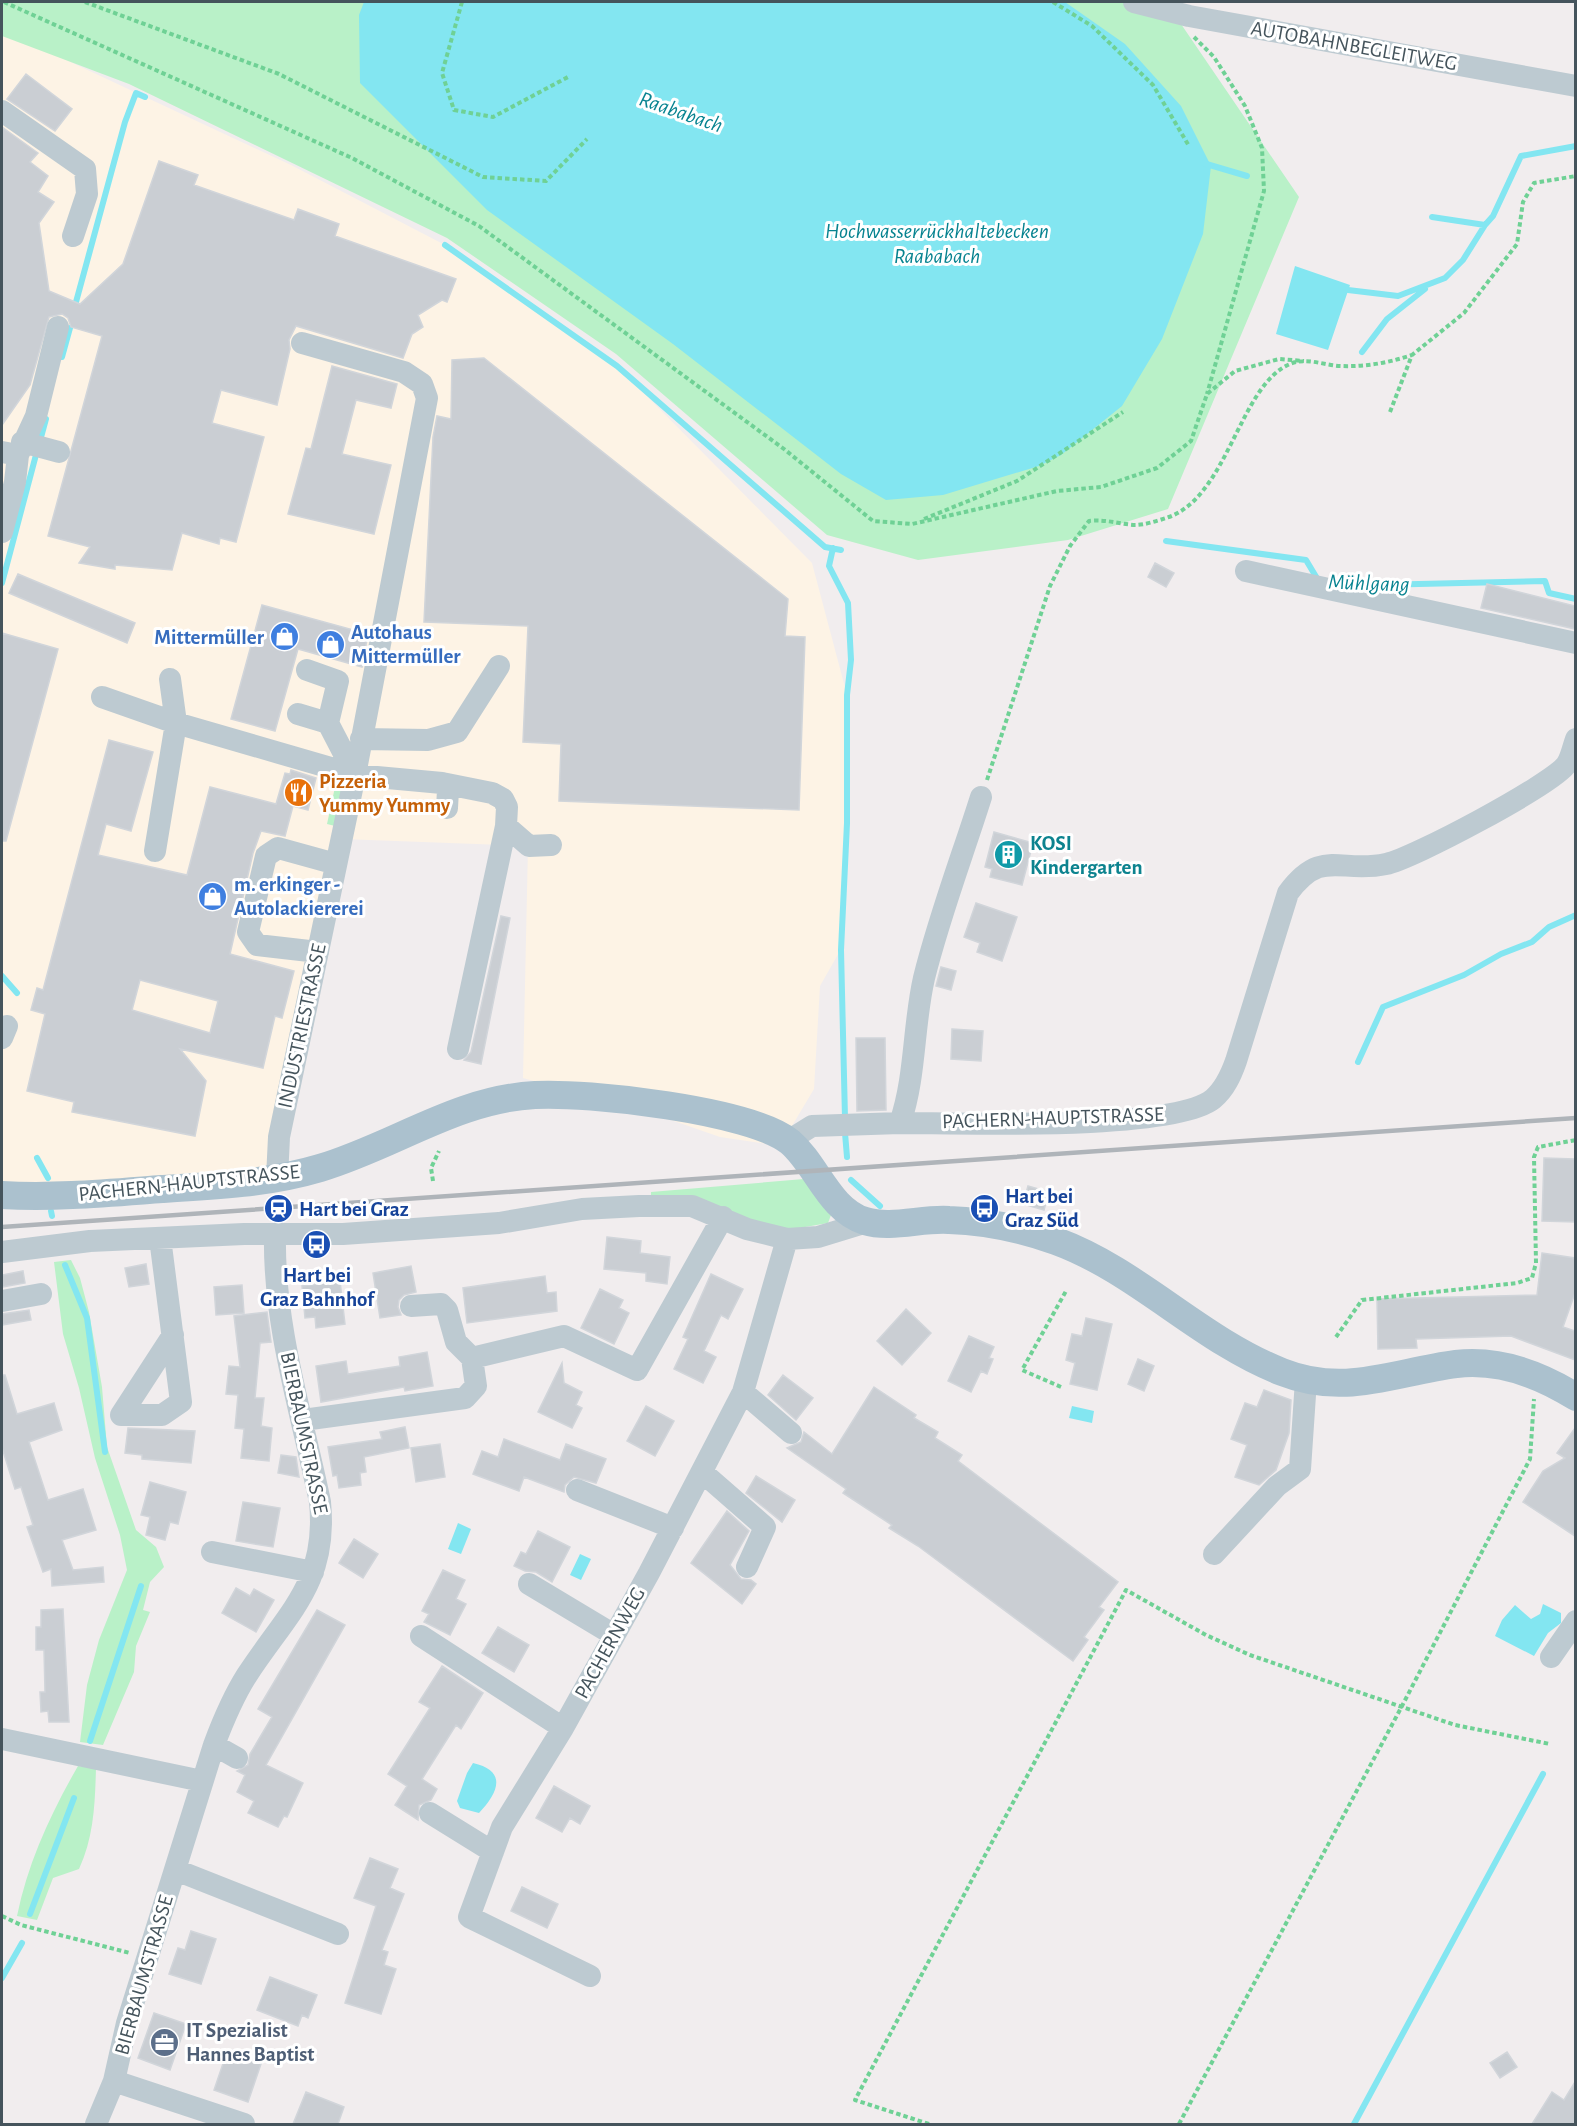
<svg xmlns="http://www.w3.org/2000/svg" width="1577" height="2126" viewBox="0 0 1577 2126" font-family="'Alegreya Sans',sans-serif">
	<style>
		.commercial { fill: #fdf3e5 }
		.green { fill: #b9f1c8 }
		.water { fill: #83e6f1 }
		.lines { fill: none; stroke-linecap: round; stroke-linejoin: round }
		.stream { stroke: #83e6f1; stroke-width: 6 }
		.building { fill: #caced3; stroke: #d1d5da; stroke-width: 1.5; fill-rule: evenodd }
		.path { stroke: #6fd195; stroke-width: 4; stroke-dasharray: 4.5 3; stroke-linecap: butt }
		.minor { stroke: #bdcad1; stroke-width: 22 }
		.major { stroke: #abc1ce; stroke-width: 28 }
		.rail { stroke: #afb4b9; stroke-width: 4.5 }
		.labels { text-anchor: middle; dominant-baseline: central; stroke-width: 6; stroke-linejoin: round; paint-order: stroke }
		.street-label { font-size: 21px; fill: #45545c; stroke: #fff }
		.shop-label { font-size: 21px; font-weight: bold; fill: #366cbe; stroke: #fff; text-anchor: start }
		.food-label { font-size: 21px; font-weight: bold; fill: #c56008; stroke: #fff; text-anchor: start }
		.culture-label { font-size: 21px; font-weight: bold; fill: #0d838f; stroke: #fff; text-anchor: start }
		.transit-label { font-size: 21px; font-weight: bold; fill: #164399; stroke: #fff; text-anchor: start }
		.service-label { font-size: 21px; font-weight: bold; fill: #4e5e75; stroke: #fff; text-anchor: start }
		.water-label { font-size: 22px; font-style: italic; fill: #078390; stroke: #fff }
	</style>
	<rect width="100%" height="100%" fill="#f1edee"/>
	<path class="commercial" d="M2 30 291 165 445 245 617 366 812 563 847 695V823L841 949 820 986 814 1089 780 1146 720 1137 671 1120 523 1078 528 846 342 839 277 1178 2 1195Z"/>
	<path class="green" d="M2 2H1166L1299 197 1168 509 1068 540 918 560 827 535 616 354 447 238 129 84 2 36Z
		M329 772 343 793 335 826 327 824 335 787 317 774Z
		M804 1179 831 1215 828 1223 788 1230 651 1197V1192Z
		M71 1260 80 1278 89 1312 102 1387 107 1447 136 1530 156 1547 164 1567 150 1582 143 1610 150 1612 136 1646 134 1672 103 1745 80 1742 87 1685 99 1640 127 1570 120 1535 95 1458 79 1388 63 1334 54 1262Z
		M78 1766 96 1768C95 1803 94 1837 79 1869L53 1878 37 1920 17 1916C28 1862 51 1813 78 1766Z"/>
	<path class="water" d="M364 2H1065L1125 44 1181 106 1211 166 1203 234 1162 339 1122 406 1061 455 1039 466 943 495 886 500 841 474 673 344 487 210 360 83 359 15Z
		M1295 266 1350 285 1328 350 1276 334Z
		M1072 1406 1094 1411 1092 1423 1069 1418Z
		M458 1523 471 1529 461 1554 448 1549Z
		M580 1554 591 1559 581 1580 570 1575Z
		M1543 1604 1561 1613V1623L1548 1633 1534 1656 1495 1636 1502 1620 1515 1605 1531 1619 1540 1614Z
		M473 1763C508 1771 498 1793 479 1813L460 1808 457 1801 467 1773Z"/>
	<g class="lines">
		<path class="stream" d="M1203 163 1247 176
			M1432 217 1485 225 1493 216 1521 156 1576 146
			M445 245 617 366 825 547 841 550
			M1348 290 1398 296 1445 278 1463 260 1485 225
			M76 302 125 122 136 93 145 97
			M1362 352 1387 319 1425 289
			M62 357 70 328
			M40 441 46 419
			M1166 541 1306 560 1318 580
			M833 548 829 566 848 603 851 660 847 695V823L841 950 845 1118
			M1335 582 1352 579 1376 585 1545 581 1549 593 1576 599
			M2 583 37 451
			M2 976 17 993
			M1358 1062 1383 1007 1464 975 1501 954 1532 942 1549 927 1576 915
			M845 1133 847 1157
			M37 1158 48 1178
			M851 1180 880 1206
			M51 1211 52 1216
			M65 1265 87 1318 105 1452
			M90 1741 141 1586
			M30 1914 74 1798
			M2 1978 22 1943
			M1354 2124 1543 1774"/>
	</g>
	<path class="building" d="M26 74 72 109 55 131 7 99Z
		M2 127 38 153 30 162 48 176 38 192 54 202 39 223 49 291 80 304 123 264 159 161 198 175 194 185 294 220 298 209 339 224 335 236 456 279 447 302 442 300 418 315 423 327 412 334 403 358 296 326 289 340 290 349 277 405 221 390 212 423 264 437 236 542 220 538 219 544 182 533 172 570 115 565V569L79 563 90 547 48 536 102 336 71 327 68 318 62 314 49 317 30 385 2 425Z
		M484 358 788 599 785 636 805 637 799 810 559 801 561 744 523 742 528 626 424 622 433 437 437 416 451 419 452 360Z
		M332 366 397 384 391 408 356 400 342 454 391 465 374 534 288 514 306 448 311 449Z
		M1155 563 1174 573 1166 587 1148 577Z
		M18 574 135 623 127 643 9 593Z
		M1487 584 1575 606V629L1481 608Z
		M262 605 368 634 362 667 298 649 275 731 231 719Z
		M2 633 58 649 6 841H2Z
		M109 740 153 752 131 831 106 824 98 855 187 875 210 787 276 804 285 773 290 774 291 770 316 778 308 810 293 806 285 836 261 831 253 853 230 954 294 971 282 1018 275 1016 263 1068 180 1049 206 1081 195 1136 72 1112 74 1102 27 1091 45 1014 31 1010 37 988 43 990ZM140 980 218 1001 210 1033 132 1010Z
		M994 832 1033 843 1022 885 990 877 992 869 985 867Z
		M976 903 1017 917 1002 961 977 952 980 943 964 937Z
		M501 916 510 918 481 1064 464 1060 471 1052Z
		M941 967 956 971 951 990 936 986Z
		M952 1029 983 1031 981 1061 951 1059Z
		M856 1038H885L886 1110 857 1111Z
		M1544 1158 1575 1159V1222L1542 1221Z
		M1028 1186 1049 1192 1044 1210 1023 1204Z
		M607 1237 641 1241 640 1253 670 1257 667 1284 646 1281V1273L604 1269Z
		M1542 1253 1575 1258V1293L1563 1327 1575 1331V1360L1511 1336 1416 1339 1417 1348 1378 1349 1377 1299 1537 1295Z
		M146 1264 149 1284 129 1287 125 1268Z
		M411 1266 416 1292 404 1295 399 1300 398 1307 401 1315 380 1318 373 1273Z
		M23 1271 25 1283 2 1287V1275Z
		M711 1274 743 1289 728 1319 721 1315 704 1351 716 1357 703 1383 674 1369 688 1339 683 1337Z
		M545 1276 547 1293 556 1292 557 1311 467 1323 463 1288Z
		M340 1281 345 1324 316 1328 315 1317 305 1318 302 1286Z
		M242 1285 244 1313 216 1315 214 1287Z
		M600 1289 623 1300 619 1308 629 1313 614 1344 581 1328Z
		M906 1309 931 1333 902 1365 877 1341Z
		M29 1310 31 1320 2 1325V1314Z
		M267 1312 271 1342 260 1343 255 1398H264L261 1426 272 1428 269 1461 241 1458 244 1429 235 1428 238 1395 226 1394 229 1366 240 1367 234 1316Z
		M1086 1318 1112 1324 1097 1390 1070 1384 1075 1363 1066 1360 1072 1334 1082 1336Z
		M969 1336 994 1347 989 1358 993 1359 987 1374 981 1371 971 1392 948 1381Z
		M427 1352 433 1386 405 1391 404 1387 321 1402 316 1366 346 1361 348 1374 400 1366 399 1357Z
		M1138 1359 1154 1366 1144 1391 1128 1384Z
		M562 1363 564 1383 582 1392 576 1405 582 1408 572 1428 538 1412Z
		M2 1375H5L17 1414 54 1403 62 1430 29 1442 48 1500 83 1489 96 1530 62 1540 73 1570 103 1567 104 1582 52 1586 51 1569 43 1572 27 1527 33 1525 21 1487 15 1489 2 1448Z
		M783 1375 813 1398 796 1420 768 1395Z
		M874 1387 916 1415 914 1418 938 1432 935 1438 962 1455 958 1461 1118 1582 1099 1607 1104 1610 1084 1637 1088 1640 1073 1661 918 1546 889 1528 892 1525 843 1493 846 1489 787 1448 801 1442 804 1432 832 1454Z
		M1264 1390 1291 1400 1289 1433 1276 1470 1259 1485 1235 1477 1247 1445 1231 1439 1245 1403 1257 1407Z
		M646 1406 674 1421 655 1456 627 1441Z
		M405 1427 409 1448 364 1457 366 1472 360 1473 361 1485 339 1488 337 1475 333 1476 328 1447 382 1439 380 1432Z
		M128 1428 195 1431 191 1463 142 1459V1455L125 1453Z
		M1575 1428V1536L1523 1502 1543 1471 1565 1458 1557 1453Z
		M504 1439 560 1460 566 1444 606 1459 596 1483 574 1477 565 1485 564 1492 524 1477 519 1491 473 1474 482 1451 498 1457Z
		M440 1444 445 1477 416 1482 411 1448Z
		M281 1455 296 1457 299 1477 278 1473Z
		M756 1476 795 1500 782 1522 746 1493Z
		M150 1482 186 1492 178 1524 170 1522 165 1540 146 1535 150 1517 141 1515Z
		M243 1502 280 1508 273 1547 236 1541Z
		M727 1511 749 1531 730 1565 741 1579 751 1580 756 1584 742 1604 691 1563Z
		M538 1531 570 1547 552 1582 536 1572 525 1571 514 1566 521 1552 526 1554Z
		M354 1539 378 1554 363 1578 339 1563Z
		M443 1570 465 1580 456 1599 466 1604 450 1635 424 1622 429 1614 422 1611Z
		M236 1588 250 1596 254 1589 274 1600 256 1632 222 1613Z
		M63 1609 69 1722H49L48 1711 41 1712 40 1692H45L44 1650H36V1627H41V1610Z
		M317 1610 345 1625 266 1765 303 1783 287 1817 284 1816 278 1827 248 1813 254 1801 237 1792 245 1775 237 1771 248 1765 250 1754 272 1717 258 1709Z
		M498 1627 529 1645 514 1672 482 1653Z
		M442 1666 483 1693 461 1729 456 1725 422 1779 437 1789 431 1800 419 1805 418 1820 395 1805 407 1786 388 1774 430 1708 419 1702Z
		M554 1786 590 1806 580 1824 570 1818 562 1832 536 1818Z
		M370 1858 398 1869 390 1888 404 1894 382 1950 388 1952 384 1965 396 1969 381 2014 345 2003 376 1906 354 1898Z
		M522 1887 558 1904 547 1928 511 1911Z
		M191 1931 216 1939 201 1984 169 1974 178 1948 185 1950Z
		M270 1977 317 1995 308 2018 302 2015 298 2026 257 2010Z
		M154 2013 186 2024 170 2070 138 2058Z
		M228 2049 262 2061 248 2102 214 2090Z
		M1507 2052 1517 2067 1500 2078 1490 2063Z
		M1575 2082V2124H1532L1552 2092 1564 2100Z
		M306 2092 344 2107 338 2124H293Z"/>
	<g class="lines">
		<path class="path" d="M4 2 352 158 479 226 784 449 873 521 912 524 1057 491 1101 487 1157 468 1191 441 1207 394 1235 371 1279 359 1304 361
			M85 2 279 74 483 177 546 181 587 139
			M462 2 442 73 454 110 493 117 568 77
			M1053 2 1092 26 1153 85 1189 146
			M1194 37 1214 57 1245 106 1262 148 1264 191 1207 394
			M1390 412 1412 355 1464 313 1517 244 1523 202 1534 183 1576 176
			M924 519 1017 481 1123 412
			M987 780 1050 586 1070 546 1089 521C1106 519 1119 524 1135 525 1144 525 1157 521 1166 518 1228 499 1239 385 1290 364 1306 357 1323 365 1340 366 1365 367 1388 363 1412 355
			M433 1181 431 1168 439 1151
			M1336 1337 1362 1300 1517 1283 1532 1278 1536 1263 1534 1157 1538 1147 1576 1140
			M1061 1387 1022 1370 1066 1291
			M2 1916 21 1925 130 1953
			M929 2124 855 2100 1126 1590 1206 1635 1250 1655 1455 1725 1550 1744
			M1179 2124 1402 1706 1530 1459 1534 1399"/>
		<path class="minor" d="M1134 2 1189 16 1576 86
			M2 111 85 169 87 194 73 236
			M22 442 59 452
			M2 452 18 455 36 416 58 327
			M2 532 15 482 18 455
			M1246 571 1576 643
			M307 670 338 681 328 723 355 775
			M102 697 176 723 355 775 442 783 492 793 503 799 507 807 506 826 529 846 551 845
			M298 714 328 723
			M361 739 428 740 457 732 499 666
			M442 783 448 790 447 808
			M155 851 176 723 170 679
			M318 952 257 945 248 932 266 856 278 848 336 864
			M2 1038 7 1026
			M458 1049 506 826
			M900 1123C959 1123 1173 1131 1213 1099 1225 1089 1231 1075 1236 1061L1288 893C1322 847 1340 874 1386 864 1412 859 1551 785 1566 765 1571 759 1573 747 1576 739
			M788 1141 812 1126 900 1123C916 1076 913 1026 924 978 939 917 962 857 981 797
			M277 1178 279 1137 355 775 427 398 422 384 404 372 302 343
			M160 1238 181 1402 162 1415H121L173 1335
			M2 1252 90 1241 244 1234H343L499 1223 582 1209 639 1206H692L747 1229 787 1239 818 1237 867 1222
			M2 1301 41 1294
			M411 1306 441 1304 447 1310 456 1342 472 1358
			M743 1392 791 1433
			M303 1420 465 1398 476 1386 472 1358 564 1336 637 1370 723 1217
			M702 1472 765 1527 747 1567
			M577 1490 673 1528
			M212 1552 313 1572
			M1214 1554 1277 1486 1300 1469 1306 1380
			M529 1584 614 1635
			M421 1636 563 1728
			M1551 1657 1576 1621
			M2 1739 202 1781
			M214 1745 237 1758
			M430 1813 493 1852
			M176 1870 338 1934
			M590 1976 469 1917 502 1827 563 1728 649 1573 743 1392 787 1239
			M114 2081 244 2124
			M96 2124 114 2081 127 2023 214 1745C223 1721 233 1697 247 1675 288 1612 328 1583 320 1502 302 1415 273 1324 275 1234"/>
		<path class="major" d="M2 1195C55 1198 108 1193 162 1189 215 1186 270 1183 320 1168 394 1146 457 1099 535 1095 587 1092 751 1110 790 1142 817 1165 829 1210 865 1221 891 1229 922 1218 949 1220 985 1221 1022 1229 1056 1241 1138 1271 1200 1340 1282 1372 1345 1397 1394 1372 1456 1364 1499 1359 1541 1375 1576 1397"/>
		<path class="rail" d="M2 1227 1576 1118"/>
	</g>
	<defs>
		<symbol id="shop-disc" viewBox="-11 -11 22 22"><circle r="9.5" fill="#3f7fe0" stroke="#fff"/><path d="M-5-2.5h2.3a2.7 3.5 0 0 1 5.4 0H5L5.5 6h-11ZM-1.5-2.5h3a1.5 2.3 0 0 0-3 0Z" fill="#fff"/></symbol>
		<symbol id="restaurant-disc" viewBox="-11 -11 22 22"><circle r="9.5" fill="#e8710a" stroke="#fff"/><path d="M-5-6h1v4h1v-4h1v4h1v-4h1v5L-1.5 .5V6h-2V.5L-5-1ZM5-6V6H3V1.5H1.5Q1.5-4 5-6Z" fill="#fff"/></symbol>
		<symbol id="building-disc" viewBox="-11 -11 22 22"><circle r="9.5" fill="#0f9aa8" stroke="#fff"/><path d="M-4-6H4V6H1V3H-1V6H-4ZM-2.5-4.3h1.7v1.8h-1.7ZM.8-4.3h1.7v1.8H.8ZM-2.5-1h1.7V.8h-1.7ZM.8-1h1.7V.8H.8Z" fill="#fff"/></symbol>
		<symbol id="bus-disc" viewBox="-11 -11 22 22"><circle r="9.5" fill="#1a4fb4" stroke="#fff"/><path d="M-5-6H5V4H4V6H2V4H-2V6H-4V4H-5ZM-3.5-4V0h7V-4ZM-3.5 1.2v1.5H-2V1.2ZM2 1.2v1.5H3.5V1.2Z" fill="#fff"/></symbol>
		<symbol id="station-disc" viewBox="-11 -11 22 22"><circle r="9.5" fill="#1a4fb4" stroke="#fff"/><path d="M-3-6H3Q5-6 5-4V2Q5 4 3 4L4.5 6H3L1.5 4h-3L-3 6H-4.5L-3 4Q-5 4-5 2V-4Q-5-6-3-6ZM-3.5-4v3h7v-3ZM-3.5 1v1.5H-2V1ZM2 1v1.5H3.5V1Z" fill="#fff"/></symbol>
		<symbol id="office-disc" viewBox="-11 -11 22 22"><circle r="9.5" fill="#5c6f8a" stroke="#fff"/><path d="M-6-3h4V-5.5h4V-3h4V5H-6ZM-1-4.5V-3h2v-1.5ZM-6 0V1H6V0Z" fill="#fff"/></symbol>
	</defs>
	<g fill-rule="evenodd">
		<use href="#shop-disc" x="268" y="620" width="33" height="33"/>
		<use href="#shop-disc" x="314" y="628" width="33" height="33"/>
		<use href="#restaurant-disc" x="282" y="776" width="33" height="33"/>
		<use href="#building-disc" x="992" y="838" width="33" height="33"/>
		<use href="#shop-disc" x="196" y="880" width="33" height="33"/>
		<use href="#bus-disc" x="968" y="1192" width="33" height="33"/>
		<use href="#station-disc" x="262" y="1192" width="33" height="33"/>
		<use href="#bus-disc" x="300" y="1228" width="33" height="33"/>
		<use href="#office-disc" x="148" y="2026" width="33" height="33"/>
	</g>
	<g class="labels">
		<g class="street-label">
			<text transform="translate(1354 46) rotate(10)">AUTOBAHNBEGLEITWEG</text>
			<text transform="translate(302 1026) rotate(-78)">INDUSTRIESTRASSE</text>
			<text transform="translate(1053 1118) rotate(-2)">PACHERN-HAUPTSTRASSE</text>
			<text transform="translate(189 1183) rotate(-6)">PACHERN-HAUPTSTRASSE</text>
			<text transform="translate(304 1433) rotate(78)">BIERBAUMSTRASSE</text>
			<text transform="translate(610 1643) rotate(-61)">PACHERNWEG</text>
			<text transform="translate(144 1975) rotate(-74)">BIERBAUMSTRASSE</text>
		</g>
		<g class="shop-label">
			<text x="351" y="632">Autohaus<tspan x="351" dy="24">Mittermüller</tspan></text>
			<text x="264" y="637" text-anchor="end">Mittermüller</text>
			<text x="234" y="884">m. erkinger -<tspan x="234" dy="24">Autolackiererei</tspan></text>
		</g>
		<g class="food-label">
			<text x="319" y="781">Pizzeria<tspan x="319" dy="24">Yummy Yummy</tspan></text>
		</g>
		<g class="culture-label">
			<text x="1030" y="843">KOSI<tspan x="1030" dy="24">Kindergarten</tspan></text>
		</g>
		<g class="transit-label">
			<text x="1005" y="1196">Hart bei<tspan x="1005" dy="24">Graz Süd</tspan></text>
			<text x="299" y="1209">Hart bei Graz</text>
			<text x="317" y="1275" text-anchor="middle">Hart bei<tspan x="317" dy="24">Graz Bahnhof</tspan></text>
		</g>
		<g class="service-label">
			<text x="186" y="2030">IT Spezialist<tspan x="186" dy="24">Hannes Baptist</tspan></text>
		</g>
		<g class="water-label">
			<text transform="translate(681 112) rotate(19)">Raababach</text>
			<text x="937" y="231">Hochwasserrückhaltebecken<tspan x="937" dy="25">Raababach</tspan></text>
			<text transform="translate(1369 583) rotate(2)">Mühlgang</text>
		</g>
	</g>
	<rect width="1577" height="2126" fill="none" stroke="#45545c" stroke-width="6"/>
</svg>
